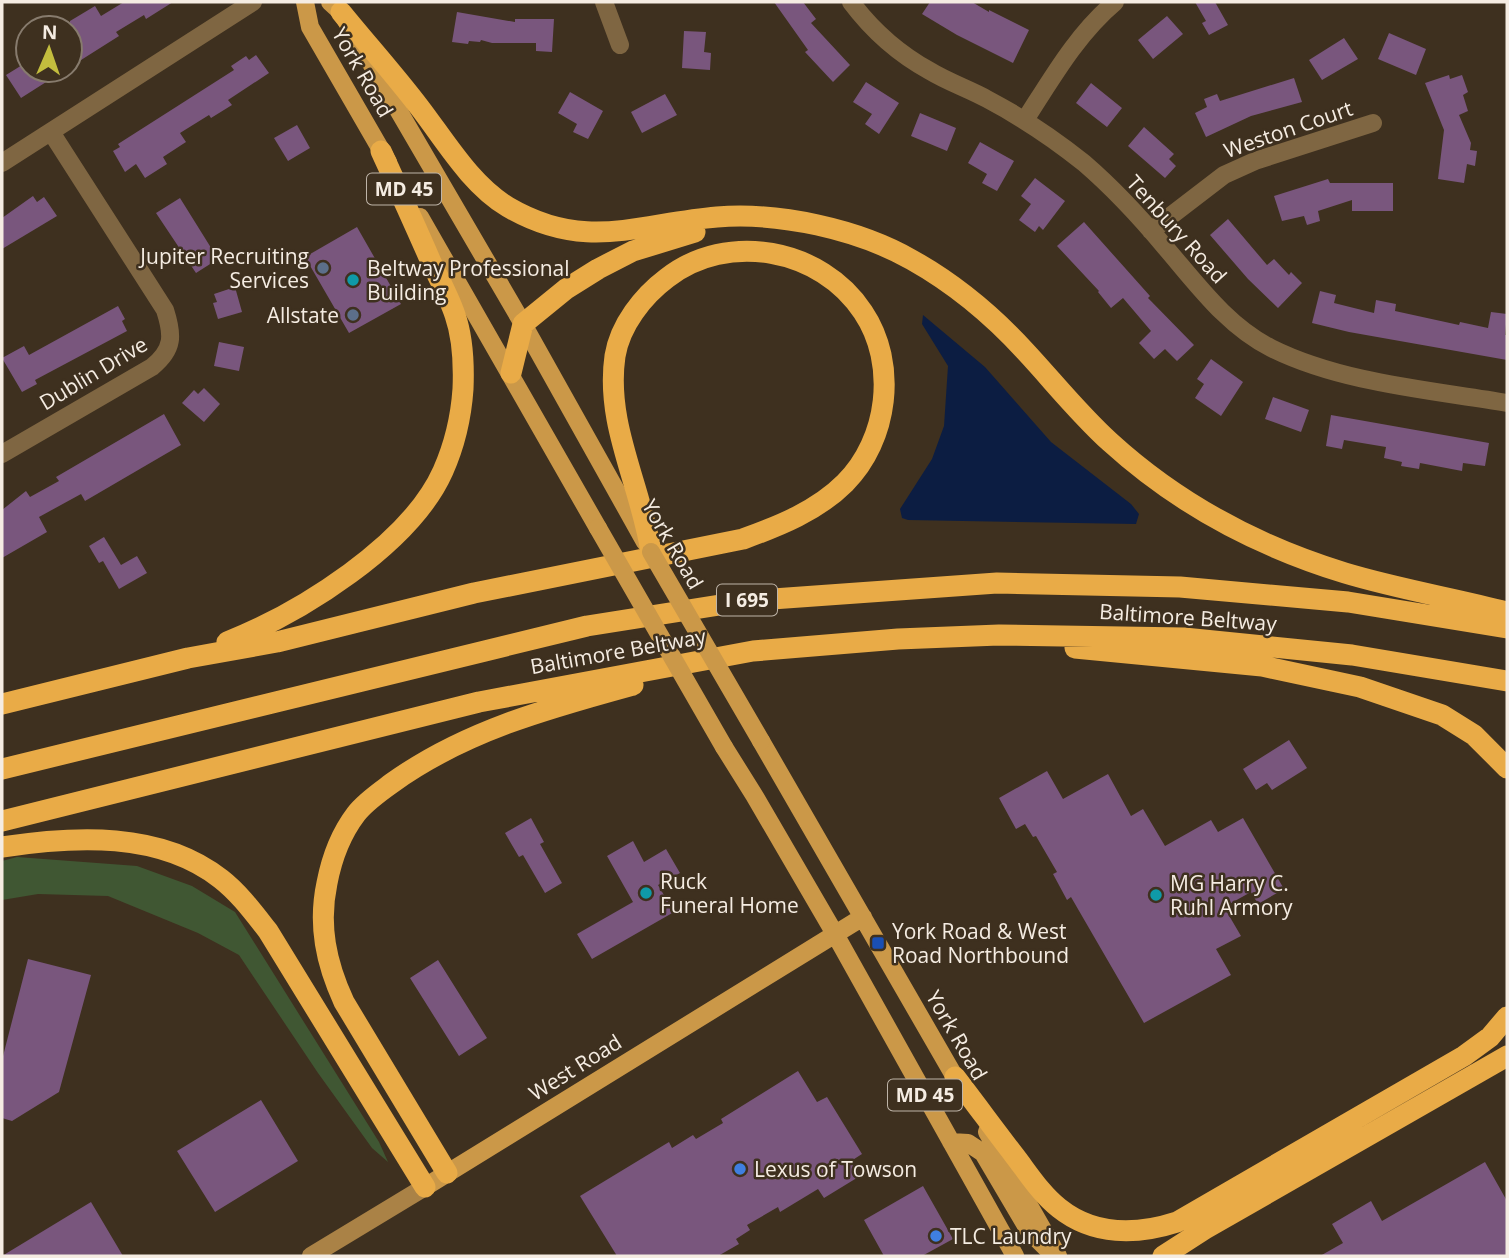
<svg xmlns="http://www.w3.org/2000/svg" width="1509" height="1258" viewBox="0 0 1509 1258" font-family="'Open Sans',sans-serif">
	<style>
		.green { fill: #405733 }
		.water { fill: #0c1d42 }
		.building { fill: #79567d }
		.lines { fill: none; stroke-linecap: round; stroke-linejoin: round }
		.street { stroke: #7f6642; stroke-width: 18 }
		.secondary { stroke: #aa8246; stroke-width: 18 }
		.primary { stroke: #cb9848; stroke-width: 18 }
		.highway { stroke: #e9ab47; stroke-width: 21 }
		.primary-bridge { stroke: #cb9848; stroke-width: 18 }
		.service-dot { fill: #5c6f8a; stroke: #3e301f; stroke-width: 2.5 }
		.culture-dot { fill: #0f9aa8; stroke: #3e301f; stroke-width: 2.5 }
		.transit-dot { fill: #1a4fb4; stroke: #3e301f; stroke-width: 2.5 }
		.shop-dot { fill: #3f7fe0; stroke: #3e301f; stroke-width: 2.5 }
		.labels { text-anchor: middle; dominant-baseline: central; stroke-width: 5; stroke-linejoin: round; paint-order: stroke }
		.shield { fill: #3e301f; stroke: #beb4a8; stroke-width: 2 }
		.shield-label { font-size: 19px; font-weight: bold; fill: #f5ece2 }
		.street-label { font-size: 21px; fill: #f5ece2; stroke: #3e301f }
		.poi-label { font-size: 21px; fill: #f5ece2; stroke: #3e301f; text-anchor: start }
	</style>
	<rect width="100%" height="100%" fill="#3e301f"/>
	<path class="green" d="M17 857 137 866 192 886 235 912 379 1142 388 1162 372 1148 318 1073 239 955 198 933 108 896 38 894 2 900V861Z"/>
	<path class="water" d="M923 315 985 367 1051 442 1131 504 1139 514 1136 524 908 520 902 518 900 509 932 459 944 426 948 366 922 324Z"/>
	<path class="building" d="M124 2H173L146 19 144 15 116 32 119 36 70 67V21L95 6 101 16Z
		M774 2H803L816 19 811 23 850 65 833 82 805 52 808 50Z
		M930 2H972L989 12V10L1029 30 1013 63 957 35 922 14Z
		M1195 2H1215L1228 25 1209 35 1202 23 1206 21Z
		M457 12 515 22V19H554L552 52 536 51V43H492L481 40 480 42 469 41 468 44 452 42Z
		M1167 16 1183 34 1153 59 1138 40Z
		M684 31 706 32 704 52 711 53 710 70 682 68Z
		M1389 33 1426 49 1416 75 1378 59Z
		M1344 38 1358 59 1322 80 1309 60Z
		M256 55 269 73 228 100 232 105 211 118 209 115 180 133 186 142 163 157 167 164 145 178 136 164 125 172 113 151 120 147 118 144 234 70 231 66 246 56 249 60Z
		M27 62 28 70H65L21 98 6 75Z
		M1449 75 1450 79 1462 75 1468 92 1463 95 1468 111 1459 115 1471 143 1470 150 1477 151 1475 166 1467 164 1464 183 1438 179 1444 130 1425 83Z
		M1294 78 1302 102 1251 116 1206 137 1195 113 1207 107 1204 99 1217 94 1220 101Z
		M866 82 899 103 879 134 865 124 872 114 853 102Z
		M1091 83 1122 108 1107 127 1076 103Z
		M570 92 603 111 588 139 573 132 577 124 558 113Z
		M665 94 677 115 642 133 631 112Z
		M920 113 956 128 947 151 911 136Z
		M297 125 310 148 288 161 274 138Z
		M1144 127 1174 154 1169 159 1176 166 1165 178 1128 146Z
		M980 142 1014 161 997 191 982 183 987 174 968 163Z
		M1035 178 1065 201 1043 230 1039 226 1035 232 1019 220 1031 204 1021 196Z
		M1328 179 1330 183H1393V211H1352V200L1318 211 1320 221 1307 225 1304 216 1282 221 1274 196Z
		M33 196 37 202 44 197 57 216 2 249V218Z
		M180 198 218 259 196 273 156 213Z
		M1228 219 1267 265 1274 259 1289 275 1291 272 1302 283 1278 308 1248 279 1210 235Z
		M1084 222 1150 296 1148 298 1194 345 1177 361 1165 349 1154 359 1139 343 1151 331 1123 298 1111 308 1098 292 1099 291 1057 246Z
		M357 227 401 304 349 333 305 257Z
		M235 287 242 312 218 319 213 303 217 302 214 294Z
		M1320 291 1336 295 1334 303 1374 313 1376 300 1396 304 1395 311 1459 325 1460 322 1488 328 1491 312 1507 314 1505 335H1507V360L1349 332 1312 323Z
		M118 306 125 319 122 321 127 331 35 380 37 384 22 392 2 358 24 346 29 355Z
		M219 342 244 347 239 371 214 366Z
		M1211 359 1243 382 1221 416 1195 398 1204 384 1197 379Z
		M204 388 220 404 204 422 182 403 194 390 198 394Z
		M1273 397 1309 410 1301 432 1265 419Z
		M164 414 181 445 85 501 81 494 39 517 47 532 2 558V510L26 491 30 497 59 481 56 477Z
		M1331 415 1489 443 1485 466 1463 463 1462 471 1420 463 1419 469 1401 466 1402 462 1384 458 1386 447 1344 440 1342 449 1326 446Z
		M104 537 121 565 137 556 147 573 119 589 103 561 99 563 89 546Z
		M1289 740 1307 768 1272 790 1267 783 1256 790 1243 769Z
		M1047 771 1063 799 1108 774 1131 816 1143 809 1165 846 1211 820 1218 832 1243 818 1284 889 1258 904 1251 892 1224 907 1241 936 1216 949 1231 975 1144 1023 1071 897 1067 900 1053 874 1057 872 1036 836 1033 837 1025 824 1016 829 999 798Z
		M531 818 544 842 540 844 562 883 545 893 523 855 519 857 505 833Z
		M633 841 644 862 666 849 680 873 658 885 674 912 592 959 577 934 633 902 607 856Z
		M28 959 91 975 59 1092 12 1121 2 1118V1060Z
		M438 960 487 1038 459 1056 410 978Z
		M798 1071 817 1102 827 1097 862 1154 851 1161 860 1176 824 1198 818 1189 780 1212 778 1207 747 1225 750 1230 736 1239 739 1244 718 1256H617L580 1196 669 1142 672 1148 693 1135 696 1139 723 1123 721 1119Z
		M261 1100 298 1161 215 1212 177 1151Z
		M1485 1162 1507 1201V1256H1320L1343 1243 1332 1224 1371 1201 1382 1221Z
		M923 1186 953 1239 922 1256H884L864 1220Z
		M91 1202 123 1256H2Z"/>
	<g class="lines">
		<path class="street" d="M604 2 620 45
			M851 2C872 30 899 54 930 71 948 82 969 89 987 99 1021 117 1054 139 1084 163 1113 188 1140 217 1165 247 1197 284 1227 326 1271 348 1341 383 1431 390 1507 403
			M1025 120C1052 78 1077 34 1115 2
			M2 163 253 2
			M1151 231 1224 175 1255 161 1373 123
			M2 454 152 367C174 349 173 335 165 310L51 132"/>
		<path class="secondary" d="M311 1256 425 1187"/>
		<path class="primary" d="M305 2 310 27 388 162
			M330 2 341 12 523 324 645 542
			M420 217 598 528
			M761 741 960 1086
			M724 747 754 795 835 934 1015 1256
			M987 1132 1058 1256
			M951 1142 968 1143 983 1153 1029 1231 1047 1249
			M425 1187 863 917"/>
		<path class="highway" d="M341 12C367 44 395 75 420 108 446 142 471 185 508 207 585 252 637 224 717 217 779 212 858 229 912 260 953 283 992 315 1025 351 1053 381 1079 414 1110 442 1178 504 1257 546 1345 573 1398 589 1453 598 1507 612
			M511 373 523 324 566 289 598 269 633 251 695 232
			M227 642C300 613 410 545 443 471 455 444 461 418 463 389 464 365 463 338 455 315 449 297 439 279 431 262 415 225 398 188 381 151
			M1075 648 1262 666 1360 687 1442 715 1474 735 1507 768
			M2 704 188 658 277 642 474 593 743 539C779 526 817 511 845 483 888 440 898 364 863 312 821 248 727 231 667 278 643 296 620 325 615 356 605 425 641 485 651 552
			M2 769 587 626 745 601 997 583 1180 587 1348 602 1507 628
			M2 821 479 702 753 651 898 639 999 635 1184 638 1352 655 1507 681
			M2 847C74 836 160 831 221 879 239 893 253 912 268 931L425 1187
			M955 1077C975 1103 994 1129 1014 1155 1028 1173 1041 1194 1059 1208 1094 1236 1137 1235 1177 1222L1464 1056 1490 1037 1507 1017
			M447 1173 344 1002C326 963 318 925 327 883 332 857 340 835 356 814 365 802 380 792 392 783 464 731 549 708 633 685
			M1163 1256 1205 1229 1507 1056"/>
		<path class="primary-bridge" d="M598 528 724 747
			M651 552 761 741"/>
	</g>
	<g class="service-dot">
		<circle cx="323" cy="268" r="7"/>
		<circle cx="353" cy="315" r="7"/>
	</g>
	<g class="culture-dot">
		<circle cx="353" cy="280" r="7"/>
		<circle cx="646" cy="893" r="7"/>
		<circle cx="1156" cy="895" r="7"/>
	</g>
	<rect class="transit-dot" x="871" y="936" width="14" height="14" rx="3.5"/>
	<g class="shop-dot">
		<circle cx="740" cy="1169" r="7"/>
		<circle cx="936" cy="1236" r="7"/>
	</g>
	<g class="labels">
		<g class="shield">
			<rect x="367" y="173.5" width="74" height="31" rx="5"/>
			<rect x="717" y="584.5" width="60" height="31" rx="5"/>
			<rect x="888" y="1079.5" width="74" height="31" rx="5"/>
		</g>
		<g class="shield-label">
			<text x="404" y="189">MD 45</text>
			<text x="747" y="600">I 695</text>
			<text x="925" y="1095">MD 45</text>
		</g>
		<g class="street-label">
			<text transform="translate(363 72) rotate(60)">York Road</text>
			<text transform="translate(1288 129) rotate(-19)">Weston Court</text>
			<text transform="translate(1177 229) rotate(48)">Tenbury Road</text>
			<text transform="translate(93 373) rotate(-31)">Dublin Drive</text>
			<text transform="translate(673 544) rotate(60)">York Road</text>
			<text transform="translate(1188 617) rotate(4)">Baltimore Beltway</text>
			<text transform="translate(618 651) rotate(-10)">Baltimore Beltway</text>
			<text transform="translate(957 1035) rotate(60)">York Road</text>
			<text transform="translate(575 1067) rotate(-32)">West Road</text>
		</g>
		<g class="poi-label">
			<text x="309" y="256" text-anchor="end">Jupiter Recruiting<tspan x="309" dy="24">Services</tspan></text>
			<text x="367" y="268">Beltway Professional<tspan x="367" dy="24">Building</tspan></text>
			<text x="339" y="315" text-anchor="end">Allstate</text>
			<text x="660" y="881">Ruck<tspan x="660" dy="24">Funeral Home</tspan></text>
			<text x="1170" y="883">MG Harry C.<tspan x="1170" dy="24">Ruhl Armory</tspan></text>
			<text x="892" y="931">York Road &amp; West<tspan x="892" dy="24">Road Northbound</tspan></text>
			<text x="754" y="1169">Lexus of Towson</text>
			<text x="950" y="1236">TLC Laundry</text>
		</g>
	</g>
	<rect width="1509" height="1258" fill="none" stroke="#f5ece2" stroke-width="7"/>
	<g transform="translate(49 49) rotate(2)"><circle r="33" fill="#3e301f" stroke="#877b6d" stroke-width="2"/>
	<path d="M0-5L12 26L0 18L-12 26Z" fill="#c3bd3e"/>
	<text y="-10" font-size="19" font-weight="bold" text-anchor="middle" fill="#f5ece2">N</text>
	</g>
</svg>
